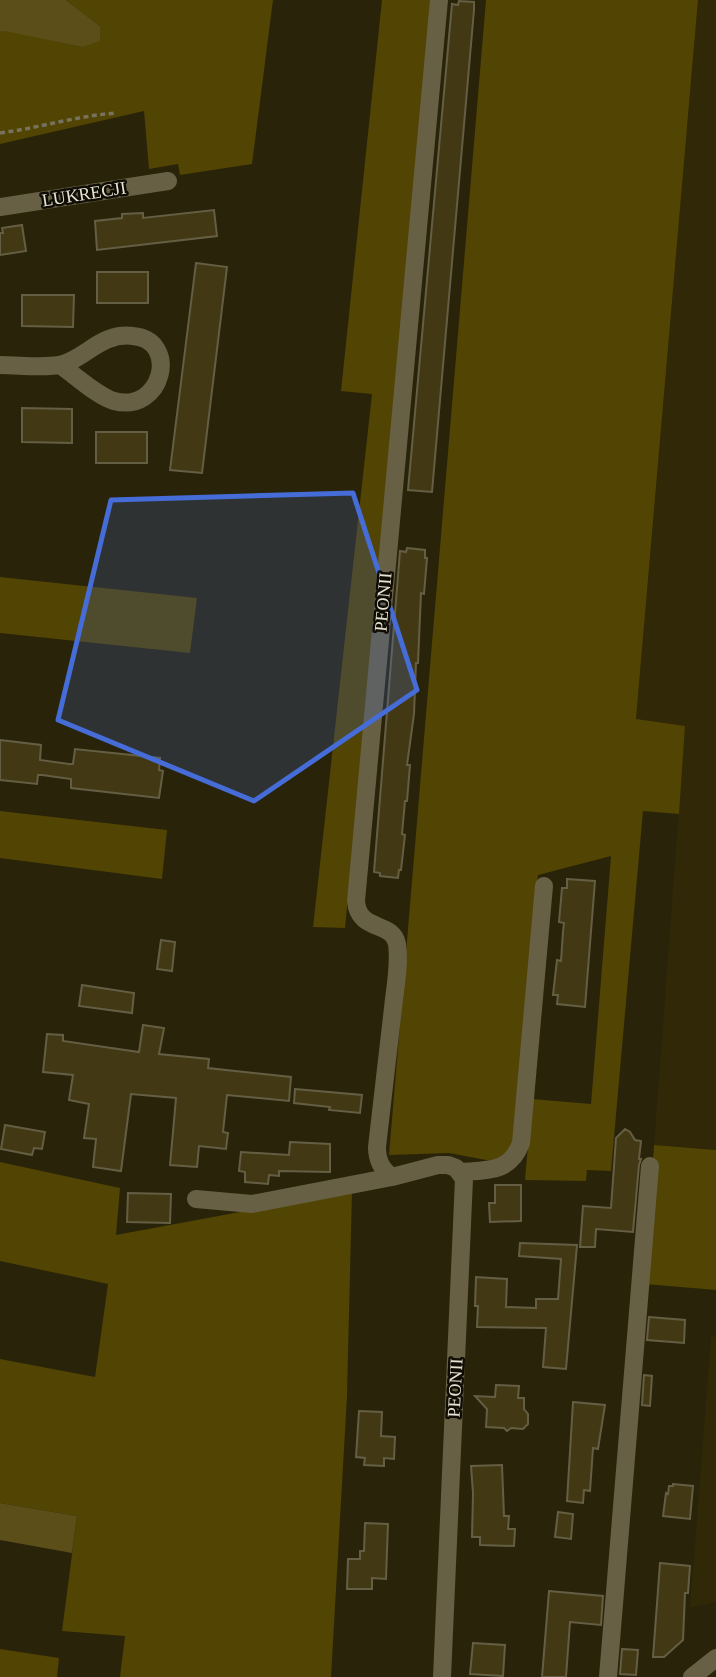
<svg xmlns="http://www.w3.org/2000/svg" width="716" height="1677" viewBox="0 0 716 1677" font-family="Georgia,serif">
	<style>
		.built { fill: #302806 }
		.green { fill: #524403 }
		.forest { fill: #5c4e19 }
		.building { fill: #423914; stroke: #645e44; stroke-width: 2 }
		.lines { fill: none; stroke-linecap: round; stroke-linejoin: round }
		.path { stroke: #77725d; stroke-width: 3.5; stroke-dasharray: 5 3.5; stroke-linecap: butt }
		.minor { stroke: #676045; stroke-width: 18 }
		.marked { fill: #456cd7; fill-opacity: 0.2; stroke: #456cd7; stroke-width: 5; stroke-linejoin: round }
		.labels { text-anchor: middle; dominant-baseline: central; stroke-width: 5; stroke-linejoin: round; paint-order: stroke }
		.street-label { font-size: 18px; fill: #e5e2d3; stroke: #0f0c04 }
	</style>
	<rect width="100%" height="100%" fill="#29230a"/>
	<path class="built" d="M698 0H716V1150L654 1145 685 726 636 720Z
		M711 1336 716 1337V1602L690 1608Z"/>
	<path class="green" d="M66 0H273L252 164 180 175 178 164 149 169 144 111 0 144V32L5 30 82 47 100 26Z
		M382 0H432L345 928 313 927 372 394 341 391Z
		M486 0H698L636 719 685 726 679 814 643 811 611 1171 587 1170 586 1181 525 1180 532 1099 591 1104 611 856 538 875 525 1012 517 1144 497 1162 449 1153 389 1155Z
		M0 577 197 598 190 653 0 633Z
		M0 811 167 830 162 879 0 858Z
		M654 1145 716 1150V1290L645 1284 657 1185V1161H653Z
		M0 1162 120 1188 116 1235 352 1191 347 1396 331 1677H120L125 1636 62 1631 77 1516 0 1503V1359L95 1377 108 1284 0 1261Z
		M0 1649 59 1658 57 1677H0Z"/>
	<path class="forest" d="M0 0H66L100 26V41L82 47 5 31 0 32Z
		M0 1503 77 1516 72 1553 0 1540Z"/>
	<path class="building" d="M459 1 474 2V10L432 492 408 490 452 4 458 5Z
		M214 210 217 236 97 250 95 221 122 218V214L143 213V218Z
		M22 225 26 251 0 255V233H3L2 228Z
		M196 263 227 267 202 473 170 470Z
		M97 272H148V303H97Z
		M22 295H74L73 327 22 326Z
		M22 408 72 409V443L22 442Z
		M96 432H147V463H96Z
		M407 548 425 550V558H427L424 594 421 593 418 663H416L414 714 407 765H410L407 801H405L402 834 405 835 401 870H399L398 878 380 876V873L374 872 400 551 406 552Z
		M0 740 41 745 40 760 69 764H73L75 749 160 758 159 770 163 771 159 798 71 788V779L42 775H38L37 784 0 780Z
		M567 879 595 881 585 1007 557 1004 558 995H553L557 960 561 961 563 932 564 923 559 922 562 888H567Z
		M161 940 175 942 172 971 157 969Z
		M82 985 134 993 132 1013 79 1006Z
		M143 1025 164 1028 159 1054 209 1059 208 1068 291 1077 289 1101 227 1095 223 1132 228 1133 226 1149 199 1146 197 1167 170 1165 176 1098 131 1094 121 1171 93 1167 96 1139 84 1138 89 1104 69 1100 73 1075 43 1072 47 1034 63 1035V1041L139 1052Z
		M295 1089 362 1095 360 1113 329 1110 330 1107 294 1103Z
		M5 1125 45 1132 42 1149 34 1148 32 1155 1 1149Z
		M625 1129 630 1132 635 1140 641 1141 639 1159H641L639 1165 633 1232 596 1229 595 1247H580L583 1206 611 1208 616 1138Z
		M290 1142 330 1144V1172L279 1171V1176L269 1175 268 1184 245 1182V1172L239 1171 241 1152 289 1155Z
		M495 1185H521V1221L490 1222 489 1203H495Z
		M128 1193 171 1194 170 1223 127 1222Z
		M520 1243 577 1245 566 1369 543 1367 546 1328 477 1327 478 1306H475L476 1277 507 1279 506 1307 536 1308V1299H558L561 1259 519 1256Z
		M649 1317 685 1320 684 1343 647 1340Z
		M644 1375 652 1376 650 1406 642 1405Z
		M496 1385 519 1386 518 1398H524V1409L528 1414V1424L523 1429 511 1428 507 1431 504 1428 486 1427 487 1409 475 1396 495 1397Z
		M573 1402 605 1405 598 1449 593 1448 590 1491 584 1490 583 1503 567 1501Z
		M359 1411 382 1412 381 1436 395 1437 394 1459 384 1458V1466L364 1465 365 1458 356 1457Z
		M502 1465 504 1516H509L508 1529H515L514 1546 480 1545V1537H472L473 1493 471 1466Z
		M673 1484 693 1486 690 1519 663 1516 666 1493 668 1494 669 1486H673Z
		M558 1512 573 1514 571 1539 555 1537Z
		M365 1523 388 1524 386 1579 372 1578V1589H347L348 1559H360V1551H364Z
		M660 1563 690 1566 688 1593H685L683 1640 664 1657H653Z
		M549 1591 603 1596 601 1625 570 1622 566 1677H542Z
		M473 1643 505 1645 503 1676 470 1674Z
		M622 1649 638 1650 636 1675 620 1674Z"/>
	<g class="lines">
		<path class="path" d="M0 133C39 128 76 116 116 113"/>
		<path class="minor" d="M0 207 168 181
			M0 365C19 365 41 368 59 365 85 360 100 332 133 336 180 340 163 414 114 401 97 396 75 375 60 365
			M460 1172C487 1170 510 1173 521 1143L544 886
			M392 1177C381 1169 377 1160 377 1147 382 1101 388 1054 393 1008 395 988 400 964 397 944 393 921 358 932 356 901L439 0
			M196 1199 252 1204 392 1177 438 1165H448L456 1168 464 1179 442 1677
			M608 1677 650 1166
			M692 1677 716 1658"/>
	</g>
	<path class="marked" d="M353 493 417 690 254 801 58 720 111 500Z"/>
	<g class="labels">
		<g class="street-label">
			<text transform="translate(84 194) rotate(-9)">LUKRECJI</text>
			<text transform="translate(383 602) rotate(-85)">PEONII</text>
			<text transform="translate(455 1388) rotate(-87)">PEONII</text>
		</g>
	</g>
</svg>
